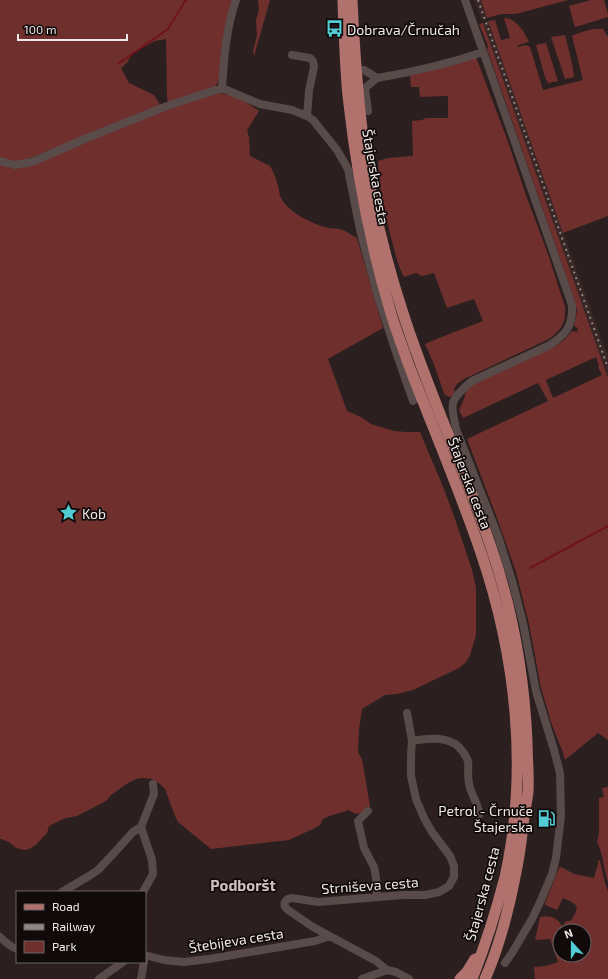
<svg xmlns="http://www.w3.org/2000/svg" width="608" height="979" viewBox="0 0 608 979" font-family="'Exo 2',sans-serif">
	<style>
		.built { fill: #382725 }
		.green { fill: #6f2f2d; fill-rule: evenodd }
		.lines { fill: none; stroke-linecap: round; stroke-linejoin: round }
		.stream { stroke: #701419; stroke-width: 2 }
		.minor { stroke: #584b4a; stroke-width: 8 }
		.primary { stroke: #b1726e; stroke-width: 11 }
		.rail { stroke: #908686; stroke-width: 2; stroke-dasharray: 2 4; stroke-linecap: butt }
		.labels { text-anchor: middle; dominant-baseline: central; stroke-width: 3.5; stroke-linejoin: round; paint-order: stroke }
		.poi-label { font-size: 14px; fill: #f0e8e8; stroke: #100b0a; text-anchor: start }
		.street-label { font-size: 14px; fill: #f0e8e8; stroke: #100b0a }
		.neighbourhood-label { font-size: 15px; font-weight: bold; fill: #d1c2c0; stroke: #100b0a }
	</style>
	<rect width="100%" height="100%" fill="#2b201f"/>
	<path class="built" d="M474 0H481L487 18 481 19Z
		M488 21 608 357V378L483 23Z"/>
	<path class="green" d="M0 0H233L224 38 219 79 217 84 214 87 168 103 167 96 166 39 155 41 132 53 127 63 121 68 129 83 154 95 159 103 160 108 17 163 0 159Z
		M258 0H270L254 56 253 51 257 36 256 20 259 10Z
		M481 0H568L516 14H501L487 18Z
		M591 0H604L608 14V17L575 27 569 6Z
		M504 18C515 17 525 33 529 42L518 45 517 47 526 45 530 47 543 90 583 80 572 36C581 32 593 28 603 29L608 37V216L563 233 488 21 495 20 501 40 510 38Z
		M483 23 608 378V740L598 733 565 760 562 750 552 725 541 688 529 624 516 572 497 518 467 439 548 401 538 383 463 418 459 410 464 399 466 390 472 385 557 345 564 340 572 331 577 332 578 328 574 326 577 311 574 299 487 49 488 46 479 24ZM596 357 599 366 598 367 602 375 553 398 546 380Z
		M565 35 572 63 574 77 565 79 551 37Z
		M546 43 558 81 548 83 545 77 536 45Z
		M476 57 507 139 527 198 548 254 565 307C566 324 561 330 549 339L464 379 457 384 454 389 455 391 452 396 450 397 445 395 444 393 433 362 425 344 439 338 483 321 474 299 447 308 434 273 422 276 416 273 404 277C398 266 395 253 392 241 385 215 379 188 378 161L388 158 413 156 412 121 422 120 426 118H448V96L420 97 419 87H411L410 75Z
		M220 93C235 96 247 102 259 111L247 130 249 137 250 156 270 166C273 172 276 177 277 183 279 187 279 192 280 196 288 213 312 224 329 228 332 229 335 228 339 229 345 230 351 235 357 238L383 328 328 359 347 411 361 417 371 424 394 431 406 432H420L444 489 456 522 472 570 476 587V635L470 655 466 662 459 668 413 690 397 694 385 695 362 709 359 729 358 752 362 759 370 806C364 813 357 817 349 810L329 816 323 819 320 825 315 828 289 840 211 849 178 822 175 816 165 789 160 784 152 779 143 778 136 779 128 783 111 795 106 801 77 816 66 818 59 821 49 826 47 833 43 837 36 845 29 849 24 850 16 848 9 842 1 839H0V163L14 168 181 104Z
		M608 787V882C603 869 604 855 597 842L599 833V798L604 797 602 788Z
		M598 860 600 861 605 883 608 891V979H535L534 967 546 966 558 962 550 939 535 940 540 917C549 915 557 917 562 926H563L566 921H571C580 906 579 905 563 898L557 910 545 905V903L559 868 561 867 574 874 594 878 598 864ZM560 931H584V955H560Z"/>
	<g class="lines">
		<path class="stream" d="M118 64 168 29 185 1 187 0
			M530 568 608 526"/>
		<path class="minor" d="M236 0C226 29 224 58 222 88L260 104 292 110 307 116 313 120 337 150 348 169 360 230 378 297 397 355 413 401
			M465 0 572 305C573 326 566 335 548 346L472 381C466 386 455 395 453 403 451 411 455 421 456 429L498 536 513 584 523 623 536 691 554 750 560 773 561 816 556 858 552 874 541 900 532 919 512 953 505 963
			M292 55 310 58 313 61 314 67 309 91 307 116
			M364 70 377 78C413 72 448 64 483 52
			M368 111 365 88 377 78
			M0 161 15 165 32 162 87 138 167 106 222 88
			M407 713 412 741 411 756V776L416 799 424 818 432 832 450 856 454 866V877L449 886 439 892 425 895H403L318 902 292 898C284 899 282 905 288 910L313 927 376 961 387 970 396 972 409 979
			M412 741C429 738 452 735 463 752 465 755 467 758 468 761 469 768 467 775 469 783 470 794 479 803 479 815
			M368 811 358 821 364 848 374 867 376 877 377 897
			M141 827 152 860 153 874 143 892
			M62 892 89 876 98 870 114 853 133 832 141 827 154 794 153 784
			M0 937C5 942 10 947 17 949
			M145 955 164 960 184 962 209 959 315 941 330 936
			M99 979 123 962
			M141 979 144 962
			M362 979 387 970"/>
		<path class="primary" d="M343 0C344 32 345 64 348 96 356 169 369 240 390 310 395 328 402 345 408 363 432 426 459 488 481 553 516 656 529 770 505 877 496 912 485 946 472 979
			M352 0C355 66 360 132 372 197 380 235 390 273 402 310 427 390 464 467 491 547 513 611 524 674 527 741 527 758 529 775 528 792 527 800 525 809 524 817 522 835 520 854 516 872 509 909 500 945 485 979
			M460 979 467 972 475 959"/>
		<path class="rail" d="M478 0 608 368"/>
	</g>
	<defs>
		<symbol id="bus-bare" viewBox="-9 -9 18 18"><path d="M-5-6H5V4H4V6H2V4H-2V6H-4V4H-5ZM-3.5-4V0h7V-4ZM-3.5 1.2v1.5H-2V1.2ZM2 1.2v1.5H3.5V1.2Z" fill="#52ccd5" stroke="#100b0a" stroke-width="2.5" paint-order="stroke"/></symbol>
		<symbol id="sight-bare" viewBox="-9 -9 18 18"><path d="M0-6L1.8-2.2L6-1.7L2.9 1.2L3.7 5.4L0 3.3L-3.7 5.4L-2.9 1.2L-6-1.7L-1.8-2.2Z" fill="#52ccd5" stroke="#100b0a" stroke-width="2.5" paint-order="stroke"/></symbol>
		<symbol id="fuel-bare" viewBox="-9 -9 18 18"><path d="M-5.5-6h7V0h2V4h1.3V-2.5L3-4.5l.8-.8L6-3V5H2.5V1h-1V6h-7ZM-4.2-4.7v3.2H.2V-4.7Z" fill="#52ccd5" stroke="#100b0a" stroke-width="2.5" paint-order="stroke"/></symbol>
	</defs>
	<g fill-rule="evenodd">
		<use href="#bus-bare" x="322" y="16" width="25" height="25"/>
		<use href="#sight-bare" x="56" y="500" width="25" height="25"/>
		<use href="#fuel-bare" x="534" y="806" width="25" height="25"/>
	</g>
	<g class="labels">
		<g class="poi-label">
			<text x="347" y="29">Dobrava/Črnučah</text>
			<text x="82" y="513">Kob</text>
			<text x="533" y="810" text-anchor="end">Petrol - Črnuče<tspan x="533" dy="16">Štajerska</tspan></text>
		</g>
		<g class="street-label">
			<text transform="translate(376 177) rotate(80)">Štajerska cesta</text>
			<text transform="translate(470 483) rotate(69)">Štajerska cesta</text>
			<text transform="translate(370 885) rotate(-4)">Strniševa cesta</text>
			<text transform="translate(482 894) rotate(-75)">Štajerska cesta</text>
			<text transform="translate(236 940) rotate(-9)">Štebijeva cesta</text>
		</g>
		<g class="neighbourhood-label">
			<text x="243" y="885">Podboršt</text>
		</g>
	</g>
	<rect x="16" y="891" width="130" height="72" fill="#100b0a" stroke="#6a6363"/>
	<rect x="24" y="904" width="20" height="6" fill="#b1726e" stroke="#6a6363"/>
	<text x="52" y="911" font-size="12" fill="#f0e8e8">Road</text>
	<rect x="24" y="924" width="20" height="6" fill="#908686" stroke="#6a6363"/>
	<text x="52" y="931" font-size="12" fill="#f0e8e8">Railway</text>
	<rect x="24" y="941" width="20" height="12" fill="#6f2f2d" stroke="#6a6363"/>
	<text x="52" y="951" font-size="12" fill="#f0e8e8">Park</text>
	<g transform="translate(572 943) rotate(339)"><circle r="19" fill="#100b0a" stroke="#6a6363"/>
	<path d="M0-3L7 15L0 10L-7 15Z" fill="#52ccd5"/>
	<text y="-6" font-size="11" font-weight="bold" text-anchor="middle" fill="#f0e8e8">N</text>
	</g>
	<path d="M18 34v6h109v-6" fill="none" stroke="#f0e8e8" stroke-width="2"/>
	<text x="24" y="34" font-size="12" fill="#f0e8e8" stroke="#100b0a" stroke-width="3" paint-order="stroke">100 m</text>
</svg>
